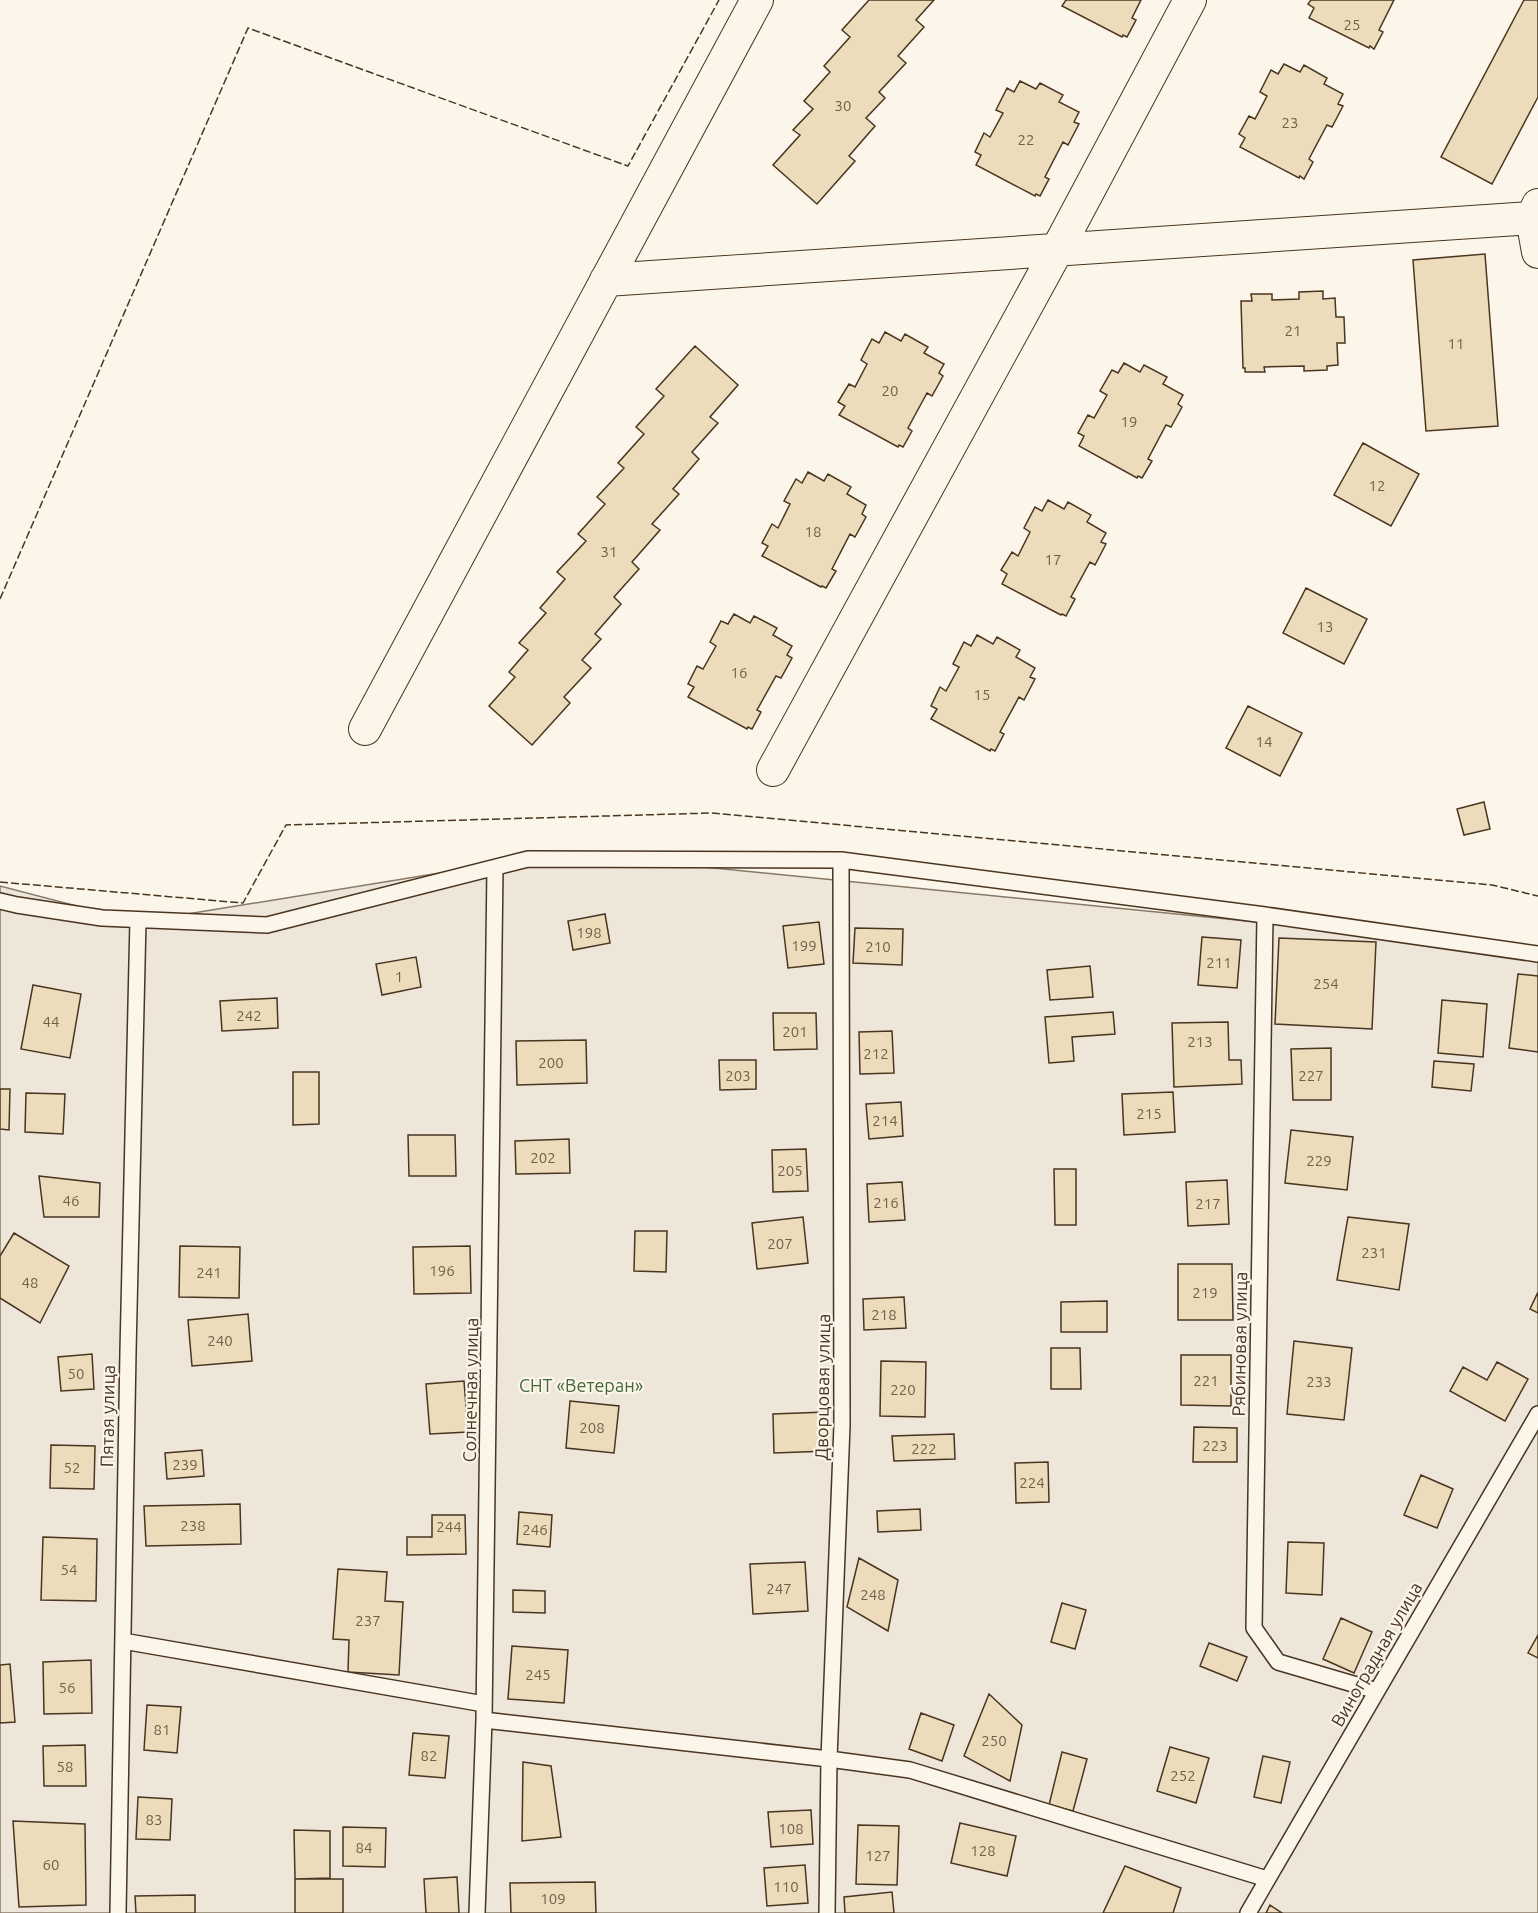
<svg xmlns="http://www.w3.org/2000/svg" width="1538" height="1913" viewBox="0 0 1538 1913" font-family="Ubuntu,sans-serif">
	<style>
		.green { fill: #ede6d9; stroke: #887966; stroke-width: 1.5 }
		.building { fill: #ecdcbc; stroke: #4a3520; stroke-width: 1.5 }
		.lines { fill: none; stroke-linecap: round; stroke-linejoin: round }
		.lane-casing { stroke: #4a3520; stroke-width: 18 }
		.street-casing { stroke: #4a3520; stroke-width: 34 }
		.lane { stroke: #fbf6e9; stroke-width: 15 }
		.street { stroke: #fbf6e9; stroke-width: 32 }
		.fence { stroke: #4a3520; stroke-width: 1.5; stroke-dasharray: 8 3; stroke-linecap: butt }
		.labels { text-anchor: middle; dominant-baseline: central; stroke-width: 4.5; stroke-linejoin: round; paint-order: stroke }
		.number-label { font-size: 15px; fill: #725f47 }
		.street-label { font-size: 18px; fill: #4a3520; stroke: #fbf6e9 }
		.park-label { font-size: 18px; fill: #436837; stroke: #fbf6e9 }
	</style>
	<rect width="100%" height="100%" fill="#fbf6e9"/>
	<path class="green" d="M563 853 1389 935 1538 956V1913H0V886L138 922Z"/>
	<path class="building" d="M869 0H934L916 20 924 27 898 56 906 63 879 92 885 98 866 118 875 126 849 156 855 161 817 204 773 165 800 135 793 130 813 109 804 101 830 72 824 66 850 37 842 30Z
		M1066 0H1141L1132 18 1136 20 1127 37 1123 35 1122 37 1062 6Z
		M1311 0H1394L1379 30 1383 32 1374 49 1370 46 1369 48 1309 18 1314 8 1308 4Z
		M1524 0H1538V97L1492 184 1441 157Z
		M1284 64 1300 72 1304 65 1327 78 1324 84 1343 94 1338 104 1343 106 1332 127 1327 125 1309 159 1313 162 1304 179 1300 176 1299 178 1240 147 1245 138 1239 134 1249 116 1255 119 1267 96 1260 92 1271 70 1278 74Z
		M1020 81 1036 89 1040 83 1063 95 1059 102 1079 112 1074 122 1079 124 1068 145 1063 142 1045 177 1049 179 1040 196 1036 194 1035 196 976 165 981 155 975 152 984 133 990 137 1003 113 996 110 1007 88 1014 92Z
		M1485 254 1498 426 1426 431 1413 260Z
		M1323 291V299L1335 298 1336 317H1344L1345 343H1337L1338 365 1327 366V370L1304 371V366L1264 367 1265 372H1245V368H1243L1241 301H1252L1251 294H1272V300L1299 299V292Z
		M885 332 901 341 905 334 928 347 924 353 944 364 939 373 943 376 932 396 927 393 908 428 912 431 903 447 899 445 898 447 839 415 845 406 838 402 849 384 855 387 867 364 861 360 872 339 879 343Z
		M695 346 738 385 710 417 718 423 692 452 699 459 673 489 679 494 652 524 660 530 632 562 639 569 614 597 621 604 595 634 601 639 582 660 591 668 564 697 570 703 532 745 489 706 515 677 509 672 528 650 519 643 546 613 540 608 565 579 557 572 586 541 578 534 605 504 597 497 624 468 618 463 644 434 636 427 664 396 656 389Z
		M1124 363 1140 372 1144 365 1167 377 1163 384 1183 395 1178 404 1182 407 1171 427 1166 425 1148 459 1152 461 1142 478 1138 476 1137 478 1079 446 1084 436 1078 433 1088 415 1094 418 1107 395 1100 391 1112 370 1118 373Z
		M1363 443 1419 474 1391 526 1334 495Z
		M808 472 824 481 828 474 851 487 847 494 866 505 862 514 866 517 855 537 850 534 832 569 836 571 826 588 822 586 821 587 762 556 768 546 762 543 772 524 778 528 790 504 784 501 796 479 802 483Z
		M1048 500 1064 509 1068 502 1091 515 1087 522 1106 533 1101 542 1106 544 1095 565 1090 562 1071 597 1075 599 1066 616 1062 614 1061 615 1002 584 1007 574 1001 570 1012 552 1018 556 1030 532 1024 528 1035 507 1042 511Z
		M1306 588 1367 619 1344 664 1283 633Z
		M734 614 750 623 754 616 777 628 773 635 792 646 787 655 792 658 781 678 776 676 757 710 761 712 752 729 748 727 747 729 688 697 694 687 688 684 697 666 703 669 716 646 710 642 721 621 728 624Z
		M977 635 993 644 997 637 1020 650 1016 657 1035 668 1030 677 1035 679 1024 700 1019 697 1000 732 1004 734 995 751 991 749 990 751 931 719 937 709 931 706 940 687 946 691 959 667 953 664 964 642 971 646Z
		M1248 706 1302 733 1280 776 1226 748Z
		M1484 802 1490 829 1464 835 1457 809Z
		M605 914 610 943 573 950 568 921Z
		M819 922 824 964 788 968 783 926Z
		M855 928 903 929 902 965 853 963Z
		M1202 937 1241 940 1237 988 1198 985Z
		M1279 938 1376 942 1372 1029 1275 1024Z
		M416 957 421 987 382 995 376 964Z
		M1090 966 1093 997 1050 1000 1047 970Z
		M1518 974 1538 976V1052L1509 1048Z
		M33 985 81 994 70 1058 21 1049Z
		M277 998 278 1028 222 1031 220 1001Z
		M1442 1000 1487 1004 1483 1057 1438 1053Z
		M1113 1012 1115 1034 1072 1037 1074 1061 1049 1063 1045 1017Z
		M773 1013H816L817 1049 774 1050Z
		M1228 1022 1229 1060H1241L1242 1084 1174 1087 1172 1023Z
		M892 1031 894 1073 860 1074 859 1032Z
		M586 1040 587 1083 517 1085 516 1041Z
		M1331 1048V1100H1293L1291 1049Z
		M719 1060H756V1089L720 1090Z
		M1434 1061 1474 1064 1471 1091 1432 1087Z
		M293 1072H319V1124L293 1125Z
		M0 1089H10L9 1130 0 1129Z
		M1173 1092 1175 1132 1124 1135 1122 1094Z
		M26 1093 65 1094 63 1134 25 1132Z
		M901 1102 903 1136 869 1139 866 1104Z
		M1291 1130 1353 1137 1347 1190 1285 1183Z
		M408 1135H455L456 1176H409Z
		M569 1139 570 1173 516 1174 515 1141Z
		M806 1149 808 1191 773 1192 772 1150Z
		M1054 1169H1076V1225H1055Z
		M39 1176 100 1183 99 1217H44Z
		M1227 1180 1229 1224 1188 1226 1186 1182Z
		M902 1182 905 1220 869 1222 867 1184Z
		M803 1217 808 1263 757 1269 752 1223Z
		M1348 1217 1409 1224 1399 1290 1337 1280Z
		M635 1231H667L666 1272 634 1271Z
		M14 1233 69 1266 40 1323 0 1298V1256Z
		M180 1246 240 1247 239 1298 179 1297Z
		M470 1246 471 1293 414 1294 413 1247Z
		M1178 1264H1232L1233 1320H1178Z
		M1538 1292V1313L1530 1309Z
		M904 1297 906 1328 864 1330 863 1299Z
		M1107 1301V1332H1061V1302Z
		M248 1314 252 1361 192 1366 188 1320Z
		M1294 1341 1352 1348 1344 1420 1287 1414Z
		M1051 1348H1080L1081 1389H1051Z
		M92 1354 94 1389 61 1391 58 1357Z
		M1181 1355H1231V1406L1181 1405Z
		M881 1361 926 1362 925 1417 880 1416Z
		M1497 1362 1528 1379 1505 1421 1450 1391 1463 1367 1487 1380Z
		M464 1381 468 1432 430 1434 426 1384Z
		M570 1401 619 1406 614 1453 566 1448Z
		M826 1412 828 1451 774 1453 773 1414Z
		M1194 1427 1237 1428V1462H1193Z
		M954 1434 955 1459 894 1461 892 1436Z
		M51 1445 95 1446 94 1489 50 1488Z
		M202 1450 204 1476 167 1479 165 1453Z
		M1048 1462 1049 1502 1016 1503 1015 1463Z
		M1421 1475 1453 1489 1437 1528 1404 1515Z
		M240 1504 241 1544 146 1546 144 1506Z
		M920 1509 921 1530 878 1532 877 1511Z
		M519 1512 552 1515 550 1547 517 1544Z
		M432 1515H465L466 1554 407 1555V1537H432Z
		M43 1537 97 1539 96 1601 41 1600Z
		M1288 1542 1324 1543 1322 1595 1286 1593Z
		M859 1558 898 1580 888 1631 847 1607Z
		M805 1562 808 1611 753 1614 750 1564Z
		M338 1569 387 1572 385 1601 403 1602 399 1675 348 1672 349 1640 333 1639Z
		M513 1590 545 1591V1613L513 1612Z
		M1062 1603 1086 1610 1075 1649 1051 1642Z
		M1341 1618 1372 1632 1354 1673 1323 1659Z
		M1538 1635V1658L1528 1653Z
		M1209 1643 1247 1657 1237 1681 1200 1666Z
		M512 1646 568 1650 564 1703 508 1699Z
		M91 1660 92 1713 44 1714 43 1662Z
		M10 1664 15 1722 0 1723V1665Z
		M989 1694 1022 1725 1010 1781 964 1756Z
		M147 1705 181 1707 177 1753 144 1750Z
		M921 1713 954 1725 942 1761 909 1749Z
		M413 1733 449 1736 445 1778 409 1775Z
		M85 1745 86 1786H44L43 1746Z
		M1170 1747 1209 1758 1196 1803 1157 1791Z
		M1062 1752 1087 1759 1073 1811 1049 1805Z
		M1263 1756 1290 1762 1281 1803 1254 1797Z
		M523 1762 551 1766 561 1837 522 1841Z
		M138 1797 172 1799 170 1840 136 1839Z
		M811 1810 813 1844 771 1847 768 1812Z
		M13 1821 85 1824 86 1905 19 1907Z
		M960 1823 1016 1836 1007 1876 951 1863Z
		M858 1825 899 1826 897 1885 856 1884Z
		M343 1827 386 1828 385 1867 343 1866Z
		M294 1830 330 1831V1878L295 1879Z
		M805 1865 808 1903 767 1906 764 1868Z
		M1125 1866 1181 1888 1173 1913H1103Z
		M457 1877 459 1913H426L424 1879Z
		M295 1879H343V1913H295Z
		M595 1882 596 1913H511L510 1883Z
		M892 1892 894 1913H845L844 1897Z
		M195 1895V1913H136L135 1896Z
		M1270 1905 1282 1913H1266Z"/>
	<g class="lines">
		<defs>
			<path id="lane" d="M0 901 17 905 102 918 267 925 528 859 841 860 1265 915 1538 954
				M1265 915 1254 1628 1278 1662 1377 1691
				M123 1641 484 1704
				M484 1720 829 1759 910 1770 1267 1879
				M118 1913 128 1352 138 920
				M477 1913 484 1720 495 868
				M827 1913 829 1759 842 1425 841 860
				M1248 1913 1538 1414"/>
			<path id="street" d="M1532 218 1538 252
				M606 280 1532 218 1538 205
				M365 729 757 0
				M773 770 1057 250 1190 0"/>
		</defs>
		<use href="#lane" class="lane-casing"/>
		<use href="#street" class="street-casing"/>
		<use href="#lane" class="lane"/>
		<use href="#street" class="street"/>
		<path class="fence" d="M0 599 248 28 628 166 719 0
			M0 882 243 903 286 825 712 813 1492 885 1538 896"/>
	</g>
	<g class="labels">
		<g class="number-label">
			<text x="1352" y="24">25</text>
			<text x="843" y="105">30</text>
			<text x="1290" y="122">23</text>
			<text x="1026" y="139">22</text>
			<text x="1293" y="330">21</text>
			<text x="1456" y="343">11</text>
			<text x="890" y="390">20</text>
			<text x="1129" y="421">19</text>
			<text x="1377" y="485">12</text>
			<text x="813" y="531">18</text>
			<text x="609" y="551">31</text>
			<text x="1053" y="559">17</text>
			<text x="1325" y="626">13</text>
			<text x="739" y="672">16</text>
			<text x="982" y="694">15</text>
			<text x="1264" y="741">14</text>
			<text x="589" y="932">198</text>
			<text x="804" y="945">199</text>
			<text x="878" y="946">210</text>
			<text x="1219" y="962">211</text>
			<text x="399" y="976">1</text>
			<text x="1326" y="983">254</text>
			<text x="249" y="1015">242</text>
			<text x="51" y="1021">44</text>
			<text x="795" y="1031">201</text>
			<text x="1200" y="1041">213</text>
			<text x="876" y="1053">212</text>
			<text x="551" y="1062">200</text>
			<text x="738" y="1075">203</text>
			<text x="1311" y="1075">227</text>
			<text x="1149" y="1113">215</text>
			<text x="885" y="1120">214</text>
			<text x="543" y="1157">202</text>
			<text x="1319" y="1160">229</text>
			<text x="790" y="1170">205</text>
			<text x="71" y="1200">46</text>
			<text x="886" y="1202">216</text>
			<text x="1208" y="1203">217</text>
			<text x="780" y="1243">207</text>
			<text x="1374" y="1252">231</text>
			<text x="442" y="1270">196</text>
			<text x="209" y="1272">241</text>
			<text x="30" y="1282">48</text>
			<text x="1205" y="1292">219</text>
			<text x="884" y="1314">218</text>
			<text x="220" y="1340">240</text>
			<text x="76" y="1373">50</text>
			<text x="1206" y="1380">221</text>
			<text x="1319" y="1381">233</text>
			<text x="903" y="1389">220</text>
			<text x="592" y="1427">208</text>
			<text x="1215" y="1445">223</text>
			<text x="924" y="1448">222</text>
			<text x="185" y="1464">239</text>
			<text x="72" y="1467">52</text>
			<text x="1032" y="1482">224</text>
			<text x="193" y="1525">238</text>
			<text x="449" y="1526">244</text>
			<text x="535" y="1529">246</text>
			<text x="69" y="1569">54</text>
			<text x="779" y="1588">247</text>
			<text x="873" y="1594">248</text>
			<text x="368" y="1620">237</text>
			<text x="538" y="1674">245</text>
			<text x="67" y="1687">56</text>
			<text x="162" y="1729">81</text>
			<text x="994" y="1740">250</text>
			<text x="429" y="1755">82</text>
			<text x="65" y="1766">58</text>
			<text x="1183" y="1775">252</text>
			<text x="154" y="1819">83</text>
			<text x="791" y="1828">108</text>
			<text x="364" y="1847">84</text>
			<text x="983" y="1850">128</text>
			<text x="878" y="1855">127</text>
			<text x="51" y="1864">60</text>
			<text x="786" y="1886">110</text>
			<text x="553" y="1898">109</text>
		</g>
		<g class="street-label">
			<text transform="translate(1239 1344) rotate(-89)">Рябиновая улица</text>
			<text transform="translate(822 1387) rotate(-89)">Дворцовая улица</text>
			<text transform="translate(470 1390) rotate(-89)">Солнечная улица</text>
			<text transform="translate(107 1416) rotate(-89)">Пятая улица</text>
			<text transform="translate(1376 1654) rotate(-60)">Виноградная улица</text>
		</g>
		<g class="park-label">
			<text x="581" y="1385">СНТ «Ветеран»</text>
		</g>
	</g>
</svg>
